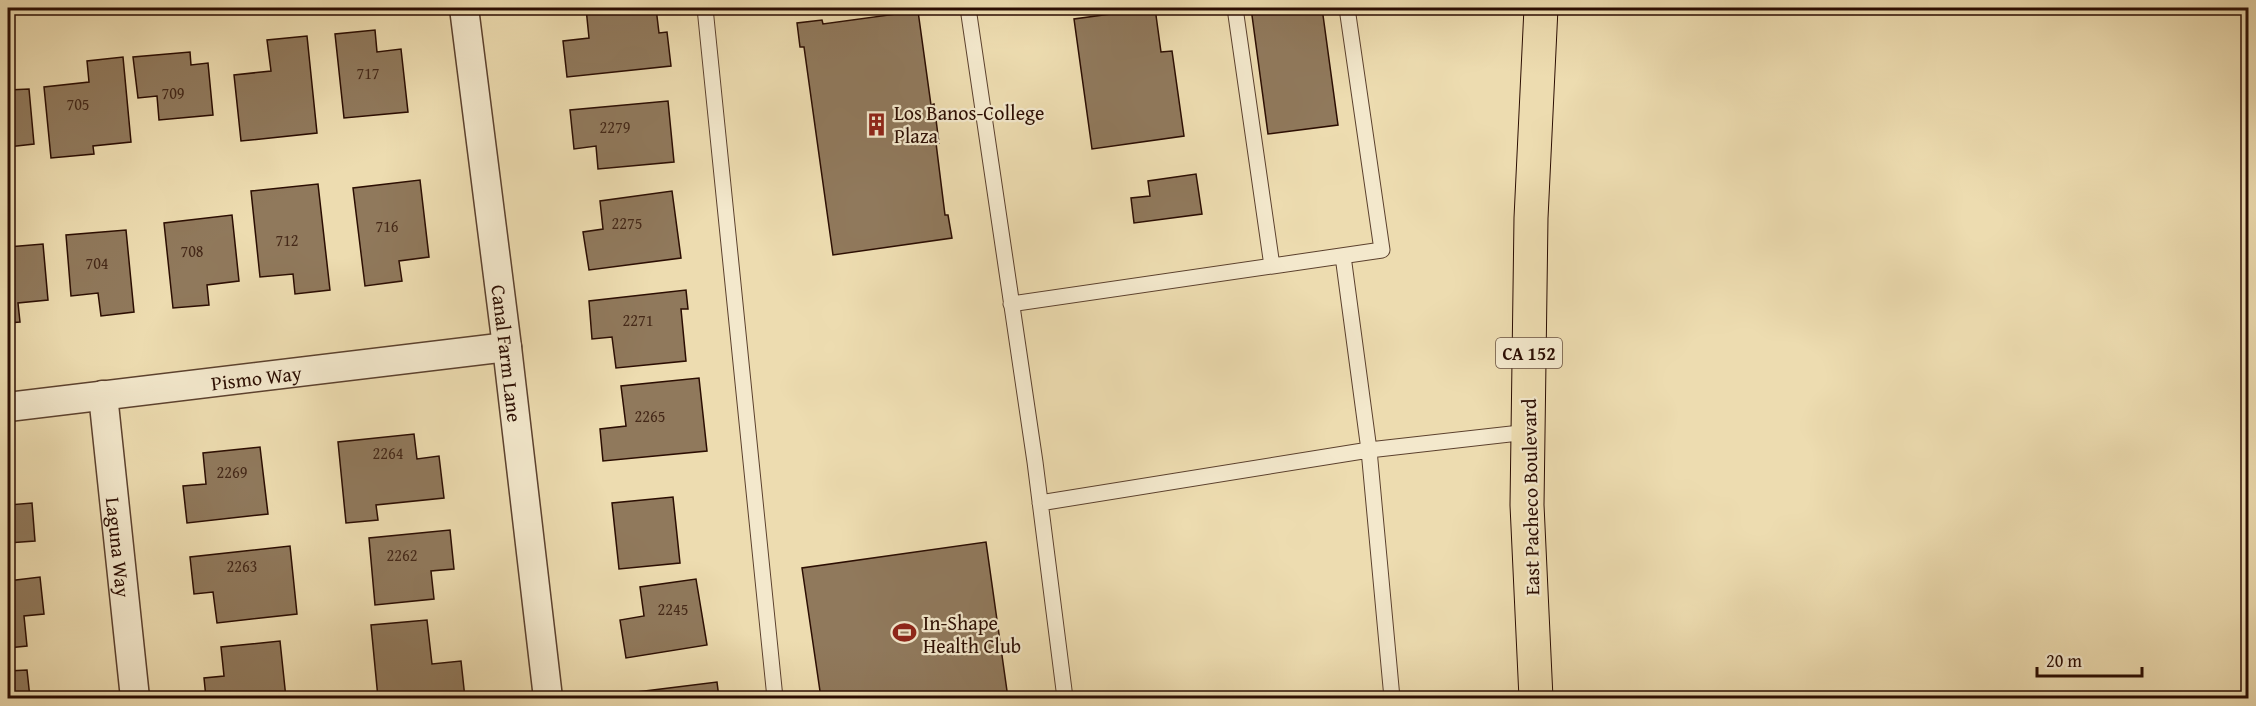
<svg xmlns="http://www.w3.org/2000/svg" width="2256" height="706" viewBox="0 0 2256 706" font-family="'Gentium Book Plus',serif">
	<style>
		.building { fill: #90795c; stroke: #2b0d02; stroke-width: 1.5 }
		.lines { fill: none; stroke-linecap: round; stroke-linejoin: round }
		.service-casing { stroke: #5c412e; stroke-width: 17 }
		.minor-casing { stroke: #5c412e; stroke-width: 31 }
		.trunk-casing { stroke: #2b0d02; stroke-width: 35 }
		.service { stroke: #f3e8cc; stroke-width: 15 }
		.minor { stroke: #f3e8cc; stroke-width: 28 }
		.trunk { stroke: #eddcb0; stroke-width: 33 }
		.labels { text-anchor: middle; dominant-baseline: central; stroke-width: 4.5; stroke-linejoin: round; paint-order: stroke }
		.number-label { font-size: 16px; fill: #442818 }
		.shield { fill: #f3e8cc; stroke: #674f3f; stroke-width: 1.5 }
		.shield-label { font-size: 18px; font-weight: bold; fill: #2b0d02 }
		.poi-label { font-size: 20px; fill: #2b0d02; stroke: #f3e8cc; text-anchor: start }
		.street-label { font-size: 20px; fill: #2b0d02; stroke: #f3e8cc }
	</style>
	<rect width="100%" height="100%" fill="#eddcb0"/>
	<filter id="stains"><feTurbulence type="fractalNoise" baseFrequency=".00333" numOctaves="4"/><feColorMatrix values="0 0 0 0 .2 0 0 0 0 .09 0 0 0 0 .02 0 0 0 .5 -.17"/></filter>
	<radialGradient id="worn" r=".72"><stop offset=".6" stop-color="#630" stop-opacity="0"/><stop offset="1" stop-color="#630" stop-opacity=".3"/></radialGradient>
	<path class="building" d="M586 8H656L659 33 667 32 671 66 567 77 563 41 589 38Z
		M1155 8 1161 52 1172 51 1184 136 1092 149 1074 19Z
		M1251 8H1322L1338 125 1268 134Z
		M918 11 931 105 934 104 939 143H936L945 215H948L952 238 833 255 804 47H800L797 23 822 20 823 24Z
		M375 30 377 52 401 49 408 112 344 118 335 34Z
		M307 36 317 133 241 141 234 75 271 71 267 40Z
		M190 52 191 65 208 63 213 115 159 120 157 96 138 98 133 57Z
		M123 57 131 142 93 146 94 154 51 158 44 87 89 82 87 61Z
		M29 89 34 144 8 147V90Z
		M668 101 674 162 598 169 596 146 574 149 570 110Z
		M1196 174 1202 214 1134 223 1131 198 1150 196 1148 181Z
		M420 180 429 257 399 261 402 281 365 286 353 188Z
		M318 184 330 290 295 294 293 274 260 277 251 191Z
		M672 191 681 258 589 270 583 232 603 229 600 201Z
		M232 215 239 281 207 285 209 305 173 308 164 223Z
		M126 230 134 312 101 316 98 293 71 296 66 235Z
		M43 244 48 300 18 303 20 322 8 323V247Z
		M686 290 688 309H681L686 361 616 368 612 337 592 339 589 301Z
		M699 378 707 451 603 461 600 429 626 426 621 386Z
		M414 434 417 459 439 456 444 498 376 505 378 520 346 523 338 442Z
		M260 447 268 514 187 523 183 486 206 484 203 453Z
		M8 494 9 505 32 503 35 541 8 543Z
		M673 497 680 563 619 569 612 503Z
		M450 530 454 569 431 571 434 599 375 605 369 538Z
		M986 542 1008 698H821L802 568Z
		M290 546 297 614 217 623 213 592 194 594 190 557Z
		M40 577 44 614 24 616 27 646 8 648V581Z
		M696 579 707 645 626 658 620 620 644 616 640 587Z
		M427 620 432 664 461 661 465 698H378L371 625Z
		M280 641 286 698H206L204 678 224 676 221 647Z
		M27 670 30 698H8V671Z
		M717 682 719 698H630L629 693Z"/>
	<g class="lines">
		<defs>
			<path id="service" d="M705 8 775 698
				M968 8 1035 462 1065 698
				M1235 8 1272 266
				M1343 256 1369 450 1392 698
				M1011 304 1382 250 1347 8
				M1040 503 1369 450 1528 432"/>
			<g id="minor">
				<path id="s1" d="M464 8 507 347 548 698"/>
				<path id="s2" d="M103 395 135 698"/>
				<path id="s3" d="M8 407 507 347"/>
			</g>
			<path id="trunk" d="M1536 698 1527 505 1531 218 1541 8"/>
		</defs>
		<use href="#service" class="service-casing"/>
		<use href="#minor" class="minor-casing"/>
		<use href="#trunk" class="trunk-casing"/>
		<use href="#service" class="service"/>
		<use href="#minor" class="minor"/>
		<use href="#trunk" class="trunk"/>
	</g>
	<defs>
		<symbol id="building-bare" viewBox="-9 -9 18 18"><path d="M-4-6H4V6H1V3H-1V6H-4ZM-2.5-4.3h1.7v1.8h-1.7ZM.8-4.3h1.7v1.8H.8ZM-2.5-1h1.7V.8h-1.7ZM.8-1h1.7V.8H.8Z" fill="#8f2418" stroke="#f3e8cc" stroke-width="2.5" paint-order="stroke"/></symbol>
		<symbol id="stadium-bare" viewBox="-9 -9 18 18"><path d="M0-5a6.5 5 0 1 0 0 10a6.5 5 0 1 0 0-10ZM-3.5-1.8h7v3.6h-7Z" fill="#8f2418" stroke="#f3e8cc" stroke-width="2.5" paint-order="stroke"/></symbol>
	</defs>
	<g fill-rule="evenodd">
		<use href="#building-bare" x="860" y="108" width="33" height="33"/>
		<use href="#stadium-bare" x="888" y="616" width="33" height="33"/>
	</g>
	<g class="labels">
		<g class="number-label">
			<text x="368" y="73">717</text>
			<text x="173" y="93">709</text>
			<text x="78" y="104">705</text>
			<text x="615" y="127">2279</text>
			<text x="627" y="223">2275</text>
			<text x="387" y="226">716</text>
			<text x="287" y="240">712</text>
			<text x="192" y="251">708</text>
			<text x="97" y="263">704</text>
			<text x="638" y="320">2271</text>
			<text x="650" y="416">2265</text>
			<text x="388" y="453">2264</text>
			<text x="232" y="472">2269</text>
			<text x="402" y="555">2262</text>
			<text x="242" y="566">2263</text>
			<text x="673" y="609">2245</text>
		</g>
		<rect class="shield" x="1496" y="338" width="66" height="30" rx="4.5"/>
		<g class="shield-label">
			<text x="1529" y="353">CA 152</text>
		</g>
		<g class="poi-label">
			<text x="894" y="112">Los Banos-College<tspan x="894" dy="23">Plaza</tspan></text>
			<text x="923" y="622">In-Shape<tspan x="923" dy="23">Health Club</tspan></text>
		</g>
		<g class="street-label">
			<text stroke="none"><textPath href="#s1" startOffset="348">Canal Farm Lane</textPath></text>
			<text stroke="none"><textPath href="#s3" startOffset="250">Pismo Way</textPath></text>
			<text transform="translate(1530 497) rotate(-91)">East Pacheco Boulevard</text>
			<text stroke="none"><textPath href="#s2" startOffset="153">Laguna Way</textPath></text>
		</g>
	</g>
	<rect width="2256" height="706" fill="none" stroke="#eddcb0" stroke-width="30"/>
	<rect x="9" y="9" width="2238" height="688" fill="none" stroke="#2b0d02" stroke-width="3"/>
	<rect x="15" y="15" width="2226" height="676" fill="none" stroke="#2b0d02" stroke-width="1.5"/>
	<path d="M2037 667v9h105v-9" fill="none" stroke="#2b0d02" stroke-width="3"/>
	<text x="2046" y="667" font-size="18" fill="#2b0d02" stroke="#f3e8cc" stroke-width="4.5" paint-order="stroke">20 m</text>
	<rect width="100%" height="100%" filter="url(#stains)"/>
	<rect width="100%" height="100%" fill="url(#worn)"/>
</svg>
